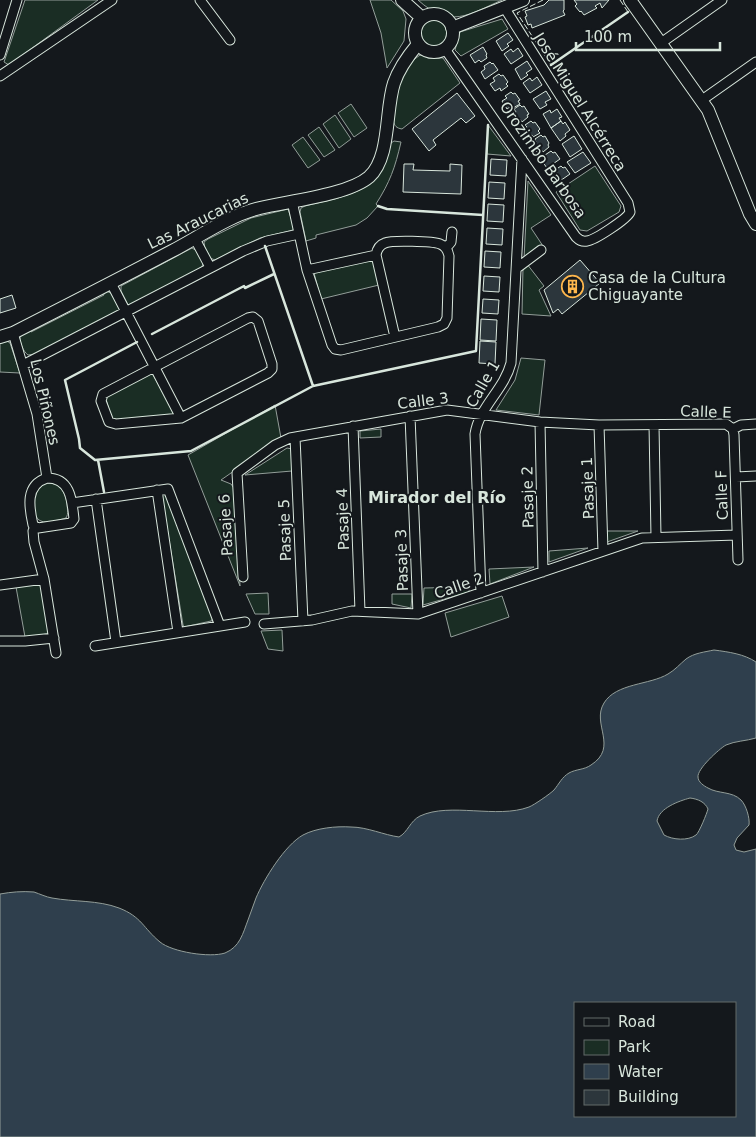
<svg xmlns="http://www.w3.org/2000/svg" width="756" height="1137" viewBox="0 0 756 1137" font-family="'DejaVu Sans',sans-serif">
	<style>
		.green { fill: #1a2d24; stroke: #939e99 }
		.water { fill: #2f3f4d; stroke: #939e99; fill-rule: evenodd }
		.building { fill: #2c363c; stroke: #d8e6dc }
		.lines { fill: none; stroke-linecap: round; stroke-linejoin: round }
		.street-casing { stroke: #d8e6dc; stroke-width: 11 }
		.secondary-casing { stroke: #d8e6dc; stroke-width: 14 }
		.street { stroke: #14181c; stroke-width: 9 }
		.secondary { stroke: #14181c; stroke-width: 12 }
		.fence { stroke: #d8e6dc; stroke-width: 1; stroke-dasharray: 6 2.5; stroke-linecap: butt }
		.wall { stroke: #d8e6dc; stroke-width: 2.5 }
		.labels { text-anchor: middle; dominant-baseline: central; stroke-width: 4; stroke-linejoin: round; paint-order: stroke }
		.street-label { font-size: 15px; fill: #d8e6dc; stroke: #14181c }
		.poi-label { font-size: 15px; fill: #d8e6dc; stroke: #14181c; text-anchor: start }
		.neighbourhood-label { font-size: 16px; font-weight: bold; fill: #d8e6dc; stroke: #14181c }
	</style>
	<rect width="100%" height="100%" fill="#14181c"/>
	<path class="green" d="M25 0H98L9 65 4 62Z
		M370 0H391L403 11 406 19 404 41 387 68 381 33Z
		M418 0H502C468 15 450 29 418 0Z
		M502 19 508 29 461 56 455 50 460 32Z
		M419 33a14 14 0 1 1 28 0a14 14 0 1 1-28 0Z
		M420 55 443 58 460 83 402 129C396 128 395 126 393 121 397 97 398 70 420 55Z
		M351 104 367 128 354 137 338 113Z
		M335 115 351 139 339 148 323 124Z
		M488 125 511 156 487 154Z
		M319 127 335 150 324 157 308 135Z
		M303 137 320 160 308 168 292 145Z
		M394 141 401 142C395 168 390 182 376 204L378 206 367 218 356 225 316 235V238L306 241 300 212 301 208 305 206C328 200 353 197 372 182L391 143Z
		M595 166 621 206 619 212 587 231 580 230 556 192Z
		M528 181 551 215 531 228 543 246 524 259Z
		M288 209 294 227 293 230 260 238 215 260 210 258 205 249 204 242 208 239 251 218Z
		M192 248 197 251 203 263 202 267 130 306 128 305 121 291V286Z
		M370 260 374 261 379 285 321 299 314 273Z
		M527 264 544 286 539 290 551 316 522 314 523 268Z
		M106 291 111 293 120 310 36 354 28 355C23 351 20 344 20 337L29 329 31 332 104 295 103 292Z
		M7 341 10 343 20 373 0 372V342Z
		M521 358 545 360 539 415 496 410 515 380Z
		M152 373 176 416 115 420 111 417 106 399 109 395Z
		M275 405 281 438 221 480 231 484 236 491 240 586 188 455Z
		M381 429V437L360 438V431Z
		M287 448 292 449V471L245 475Z
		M46 483C59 482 65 491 67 503 67 509 69 513 66 518 59 520 47 524 41 521 30 517 31 489 46 483Z
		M164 493 166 494 213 618 211 621 184 627 183 625 162 497Z
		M607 531H638L607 542Z
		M588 548 549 562V551Z
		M534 567 490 584 489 569Z
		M39 583 41 586 49 632 46 635 25 637 16 587Z
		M469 587V592L423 605 424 588Z
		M268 593 269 614H255L246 594Z
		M392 594H412L411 608 392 604Z
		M502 596 509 617 451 637 445 613Z
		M282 630 283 651 268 649 261 631Z"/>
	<path class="water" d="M714 650C729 652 744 654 756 662V738C746 741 735 741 726 745 719 749 697 769 698 777 698 782 704 786 708 788 718 794 732 791 741 800 746 805 750 818 749 825L737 838 734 845 736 850 744 852 756 849V1137H0V894C11 892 22 891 34 892 40 894 46 897 52 898 74 902 98 900 119 908 142 917 143 928 160 942 172 952 210 958 225 953 240 947 243 933 248 920 251 913 253 905 256 898 264 879 285 845 303 835 316 828 336 826 351 827 367 827 384 835 399 837 408 832 410 821 420 816 450 802 497 819 529 807 534 805 550 794 554 790 559 784 562 777 569 773 576 769 584 770 591 765 619 747 591 724 604 703 616 683 650 685 668 674 675 670 680 664 686 659 694 653 705 652 714 650ZM690 798C698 799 705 802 708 809 707 813 699 833 696 835 688 841 673 840 664 835L657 821C659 808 679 801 690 798ZM575 1003H735V1116H575Z"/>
	<path class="building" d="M549 0H564V10L563 11 565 15 532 28 531 24 528 25 525 17 527 16 525 11 544 5Z
		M574 0H609L602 8 600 3 595 6 597 8 584 15 581 11 580 12 575 6 577 4Z
		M508 33 513 40 507 44 509 46 502 51 496 41Z
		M483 47 487 54 486 55 487 58 481 62 479 60 475 63 470 55Z
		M518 48 523 56 511 64 504 54 511 49 513 52Z
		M527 61 532 69 526 73 528 75 521 80 515 69Z
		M490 62 492 64 493 63 498 70 485 79 481 72 485 69 484 66Z
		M499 74 501 76 503 75 508 82 506 84 508 86 501 91 500 88 495 91 490 84 495 81 493 78Z
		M537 77 542 85 530 93 523 83 530 78 532 81Z
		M546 91 551 99 545 102 547 105 540 109 533 99Z
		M511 92 513 94 515 93 520 100 518 101 520 104 513 108 512 106 507 109 502 101 507 98 505 96Z
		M457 93 475 116 466 123 461 118 433 140 436 145 429 151 412 129Z
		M520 105 522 107 524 106 529 114 527 115 528 117 522 122 520 119 516 122 511 115 516 112 514 109Z
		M557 109 562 117 559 118 561 121 551 128 543 114 550 110 551 113Z
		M531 121 533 123 535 122 540 129 538 131 540 133 533 137 532 135 527 138 522 131 527 127 525 125Z
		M561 121 563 124 565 122 570 130 565 134 566 136 560 141 551 128Z
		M541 135 543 137 545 136 549 143 548 145 549 147 543 152 541 149 537 152 532 145 536 142 535 139Z
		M574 136 582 149 570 157 562 144Z
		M551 151 553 153 555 152 560 159 547 168 542 161 547 158 545 155Z
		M583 152 591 163 575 173 567 162Z
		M491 159 507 160 506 176 490 175Z
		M404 164H414L413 170 450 171V164L462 165 461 194 403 192Z
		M561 166 563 168 565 167 570 174 557 183 552 176 557 173 555 170Z
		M489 182 505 183 504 199 488 198Z
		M488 204 504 205 503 222 487 221Z
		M487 228 503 229 502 245 486 244Z
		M485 251 501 252 500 268 484 267Z
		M580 260 600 283 562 314 558 309 553 313 544 290Z
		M484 276 500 277 499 292 483 291Z
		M12 295 16 308 0 313V299Z
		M483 299 499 300 498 314 482 313Z
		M481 319 497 320 496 341 480 340Z
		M480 341 496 342 495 364 479 363Z"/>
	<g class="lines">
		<defs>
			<path id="street" d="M200 0 230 40
				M661 43 722 0
				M445 49 576 237C579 240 582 242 587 241 595 240 627 219 630 212L628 203 504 7
				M0 55 17 0
				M0 76 112 0
				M702 100 756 62
				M292 201 307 270 332 345 335 349 341 350 438 327 444 324 447 318 449 256C448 251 446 246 440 244 433 241 391 240 385 243 379 245 377 249 376 255L395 337
				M195 239 210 267
				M446 248 451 242 452 232
				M517 268 541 250
				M307 270 376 255
				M111 283 181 418
				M253 317 258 321 272 364V369L268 373 181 418 116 424 109 422 101 401 103 394 248 318Z
				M13 333 37 414 47 478
				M23 365 243 251 267 241 299 234
				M410 416 418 614
				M540 422 543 572
				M599 425 603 551
				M654 425 656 537
				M353 426 360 611
				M733 429 734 435 738 560
				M733 429 741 425 756 424
				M295 437 303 621
				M736 477 756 476
				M47 478C71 478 72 501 74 519L71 523 38 528 33 525C29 507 25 485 47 478Z
				M157 490 178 632
				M96 499 116 642
				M72 503 168 489 220 626
				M35 527 33 531 34 542 44 579 56 653
				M243 577 237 473 275 445 290 438 447 410 540 422 599 425 726 424 733 429
				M0 585 44 579
				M481 593 475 434C479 407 504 390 511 363L522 159
				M264 624 312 620 352 611 418 614 642 538 737 535
				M0 641H25L54 638
				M95 646 245 622"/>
			<path id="secondary" d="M402 0 422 18
				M630 0 708 110 750 214 756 224
				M415 33a19 19 0 1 1 38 0a19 19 0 1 1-38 0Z
				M452 28 523 0
				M0 337 13 333C66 306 119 279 172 251 199 237 230 215 260 208 289 201 348 195 369 177 391 157 385 110 394 83 399 68 408 56 418 44"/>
		</defs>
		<use href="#street" class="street-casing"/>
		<use href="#secondary" class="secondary-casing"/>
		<use href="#street" class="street"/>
		<use href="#secondary" class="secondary"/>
		<path class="fence" d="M543 0 517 13 551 65
			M620 0 628 12"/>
		<path class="wall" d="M551 65 628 12
			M378 206 387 209 483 215
			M265 246 313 386
			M152 334 244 286 245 288 274 274
			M137 342 65 380 79 439 80 448 95 460 191 451 313 386 476 351 488 125
			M98 460 104 492"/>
	</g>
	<defs>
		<symbol id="building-ring" viewBox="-11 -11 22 22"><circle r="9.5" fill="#14181c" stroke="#ffb74d" stroke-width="1.5"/><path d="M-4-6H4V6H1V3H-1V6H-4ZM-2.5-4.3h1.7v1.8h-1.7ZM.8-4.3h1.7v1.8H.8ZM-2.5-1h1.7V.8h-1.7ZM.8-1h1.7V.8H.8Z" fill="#ffb74d"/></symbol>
	</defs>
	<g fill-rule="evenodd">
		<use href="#building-ring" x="560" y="274" width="25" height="25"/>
	</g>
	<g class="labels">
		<g class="street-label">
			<text transform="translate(580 102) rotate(58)">José Miguel Alcérreca</text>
			<text transform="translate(543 160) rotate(55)">Orozimbo Barbosa</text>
			<text transform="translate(198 221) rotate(-26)">Las Araucarias</text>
			<text transform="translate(483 384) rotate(-60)">Calle 1</text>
			<text transform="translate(423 401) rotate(-7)">Calle 3</text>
			<text transform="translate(45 402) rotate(77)">Los Piñones</text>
			<text transform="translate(706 412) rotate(2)">Calle E</text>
			<text transform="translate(588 488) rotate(-92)">Pasaje 1</text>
			<text transform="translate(722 495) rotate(-92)">Calle F</text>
			<text transform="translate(528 497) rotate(-91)">Pasaje 2</text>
			<text transform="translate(343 519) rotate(-92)">Pasaje 4</text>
			<text transform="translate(226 525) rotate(-93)">Pasaje 6</text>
			<text transform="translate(285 530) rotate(-92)">Pasaje 5</text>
			<text transform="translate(402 560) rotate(-92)">Pasaje 3</text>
			<text transform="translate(459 586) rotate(-19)">Calle 2</text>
		</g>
		<g class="poi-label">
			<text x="588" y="278">Casa de la Cultura<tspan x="588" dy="17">Chiguayante</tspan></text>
		</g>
		<g class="neighbourhood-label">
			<text x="437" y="497">Mirador del Río</text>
		</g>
	</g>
	<rect x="574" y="1002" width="162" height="115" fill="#14181c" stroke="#626a69"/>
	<rect x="584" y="1018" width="25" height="8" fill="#14181c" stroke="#626a69"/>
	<text x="618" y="1027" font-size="15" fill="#d8e6dc">Road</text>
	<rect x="584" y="1040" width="25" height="15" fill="#1a2d24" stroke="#626a69"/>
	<text x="618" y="1052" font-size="15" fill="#d8e6dc">Park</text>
	<rect x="584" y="1064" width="25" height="15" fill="#2f3f4d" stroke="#626a69"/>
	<text x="618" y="1077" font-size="15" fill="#d8e6dc">Water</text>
	<rect x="584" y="1090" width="25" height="15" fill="#2c363c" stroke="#626a69"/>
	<text x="618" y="1102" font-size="15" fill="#d8e6dc">Building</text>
	<path d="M576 42v8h144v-8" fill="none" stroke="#d8e6dc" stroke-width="2.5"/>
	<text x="584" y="42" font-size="15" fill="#d8e6dc" stroke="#14181c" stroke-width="4" paint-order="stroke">100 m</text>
</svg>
